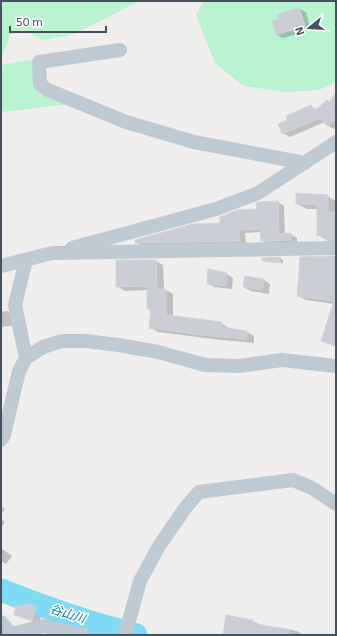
<svg xmlns="http://www.w3.org/2000/svg" width="337" height="636" viewBox="0 0 337 636" font-family="'Exo 2','Noto Sans JP',sans-serif">
	<style>
		.green { fill: #b9f3d1 }
		.shadow { fill: #0003 }
		.lines { fill: none; stroke-linecap: round; stroke-linejoin: round }
		.river { stroke: #81daf4; stroke-width: 23 }
		.building { fill: #cacdd4; stroke: #d2d4db }
		.street { stroke: #bec9d2; stroke-width: 14 }
		.labels { text-anchor: middle; dominant-baseline: central; stroke-width: 3; stroke-linejoin: round; paint-order: stroke }
		.water-label { font-size: 12px; font-style: italic; fill: #0280a6; stroke: #fff }
	</style>
	<rect width="100%" height="100%" fill="#f1eeee"/>
	<path class="green" d="M3 1H139L75 34 43 40 23 30 10 35 2 57H1V16Z
		M204 1H336V82L319 90 286 92 243 86 215 63 196 15Z
		M30 60 35 62 36 83 71 104 1 112V65Z"/>
	<path class="shadow" d="M299 9 306 12 311 30 283 38 277 35Z
		M336 94V128L334 129 328 126 325 122 290 137 283 133 289 120 311 106 317 110 328 101 330 102Z
		M327 196 336 201V245L318 235V209H307L297 204Z
		M278 202 284 206 285 234H290L297 238V244H268L262 240 261 232 245 233 246 244 142 246 136 242 221 224Z
		M280 258 283 260V263L266 262 263 260Z
		M336 259V347L322 340 334 304 306 300 298 296Z
		M156 261 163 265 164 289 173 294V317L221 323 229 328V329L247 332 254 336V343L221 340 158 332 150 327 152 311 148 309V290L125 291 117 286Z
		M227 274 233 278 232 289 214 287 208 283Z
		M246 277 264 280 270 284 269 294 251 291 244 287Z
		M7 311 16 317 18 325 1 327V312Z
		M1 506 5 509 1 514Z
		M1 519 5 522 1 528Z
		M1 548 12 556 6 564 1 561Z
		M35 607 42 611 39 623 22 618 15 614 26 608Z
		M252 621 259 624 277 629V627L297 631 304 635H224Z"/>
	<g class="lines">
		<path class="river" d="M1 590C45 608 90 623 136 635"/>
	</g>
	<path class="building" d="M299 8 305 26 276 35 272 21 278 19 277 14Z
		M336 93V119L327 126 320 118 282 134 278 124 287 120 286 116 311 105 314 111 327 100 329 102Z
		M296 193 328 195V212H336V240H325V236H317V204H296Z
		M278 201 279 234 291 233V240L261 241 260 229 239 230V241L135 243V240L193 224 220 223V217L237 210 257 209 256 203 259 202Z
		M336 256V346L321 341 334 301 297 296 300 257Z
		M280 257V262L262 261V258Z
		M116 260H156L157 289H165L166 315 222 322 221 327 247 331 246 339 212 336 149 328 151 309H147V286L116 287Z
		M208 269 227 273 226 286 207 284Z
		M245 276 264 279 262 290 243 287Z
		M26 604 36 606 32 620 14 615 16 605 25 607Z
		M226 615 253 620 252 623 289 630 288 635H223Z"/>
	<g class="lines">
		<path class="street" d="M120 50 39 62 40 84 48 90 126 122 194 142 305 163
			M72 248 216 209 258 193 336 142
			M1 266 52 253 336 248
			M26 358 43 347 62 341H85L119 345 158 352 205 365 239 366 282 360 336 366
			M1 440 4 435 19 371 26 358 15 305 26 260
			M1 622 12 635
			M11 634 43 626 83 635
			M125 635 140 581 159 546 186 507 199 492 293 480 312 488 336 504"/>
	</g>
	<g class="labels">
		<g class="water-label">
			<text transform="translate(68 613) rotate(18)">谷山川</text>
		</g>
	</g>
	<rect width="337" height="636" fill="none" stroke="#45515e" stroke-width="4"/>
	<g transform="translate(309 28) rotate(252)" stroke="#ffffff" stroke-width="3" paint-order="stroke">
	<path d="M0-3L7 15L0 10L-7 15Z" fill="#45515e"/>
	<text y="-6" font-size="11" font-weight="bold" text-anchor="middle" fill="#45515e">N</text>
	</g>
	<path d="M10 26v6h96v-6" fill="none" stroke="#45515e" stroke-width="2"/>
	<text x="16" y="26" font-size="12" fill="#45515e" stroke="#ffffff" stroke-width="3" paint-order="stroke">50 m</text>
</svg>
